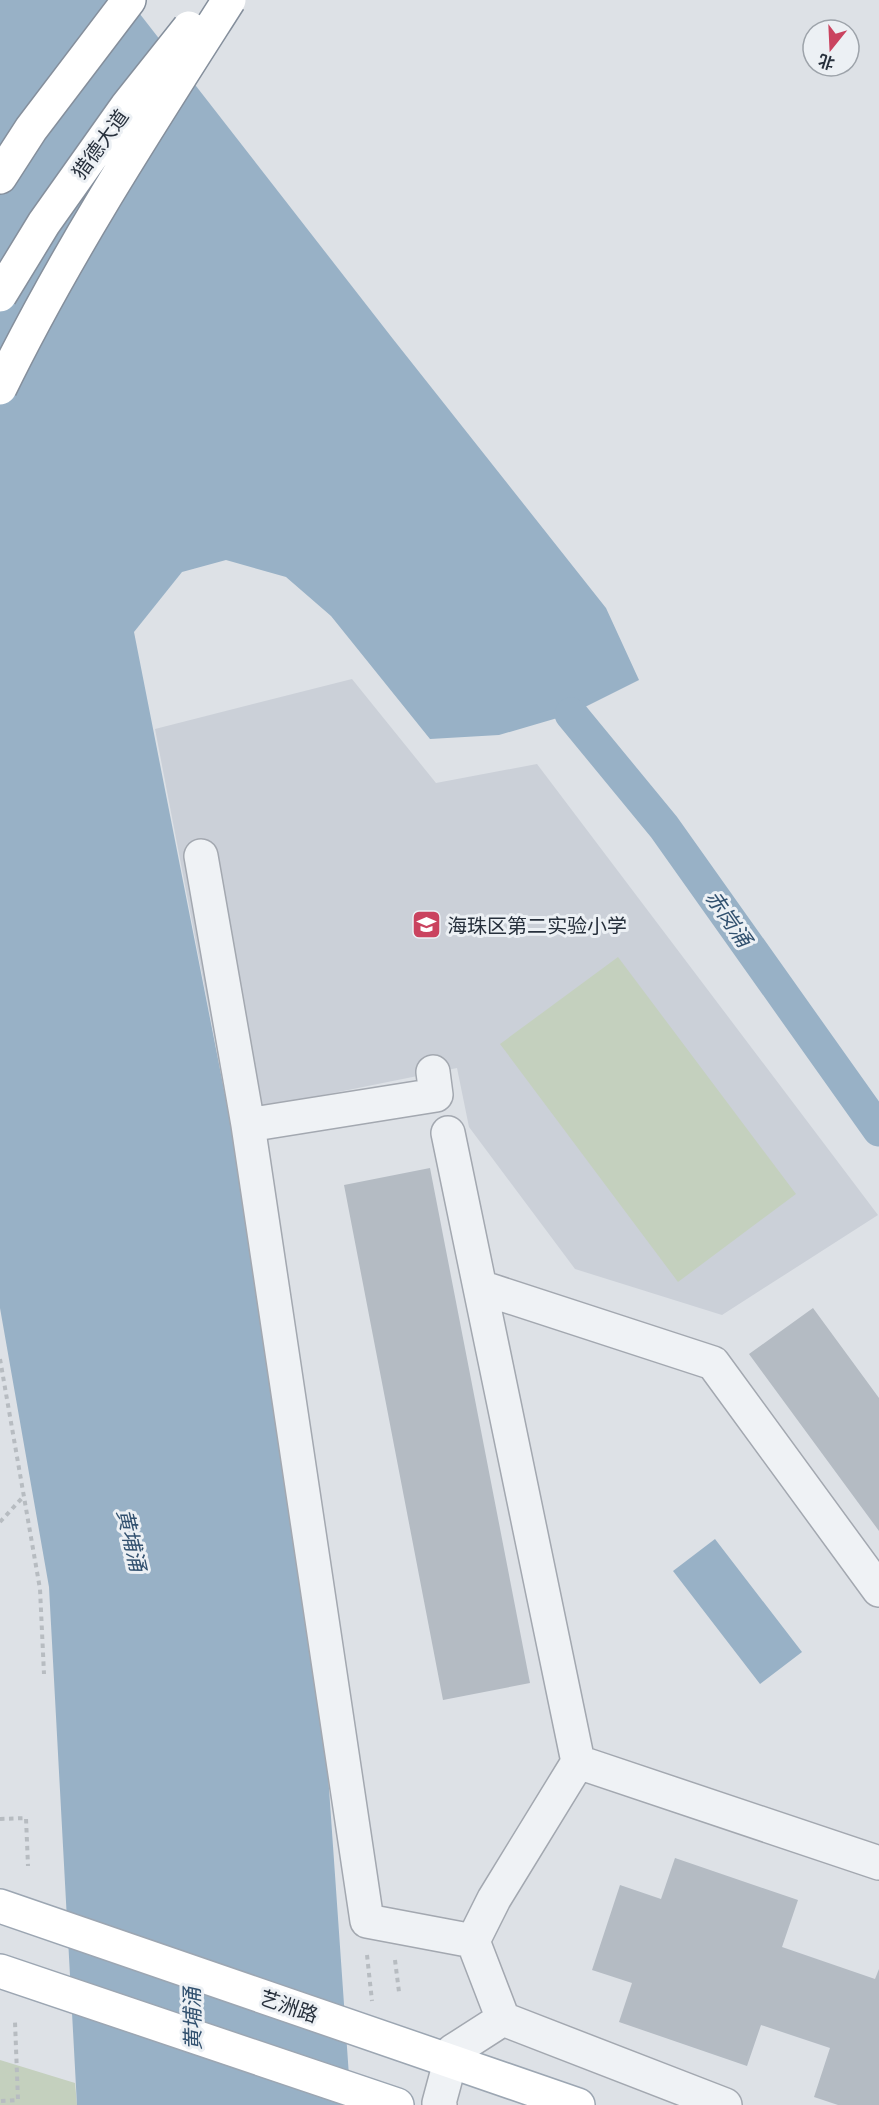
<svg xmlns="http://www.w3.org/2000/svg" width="879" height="2105" viewBox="0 0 879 2105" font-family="Quicksand,'Noto Sans SC',sans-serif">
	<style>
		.built { fill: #cbd0d8 }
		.green { fill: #c4d0be }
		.water { fill: #98b1c6 }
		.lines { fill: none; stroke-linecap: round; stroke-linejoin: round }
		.canal { stroke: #98b1c6; stroke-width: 33 }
		.building { fill: #b4bbc3 }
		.minor-casing { stroke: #a3a8b0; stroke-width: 36 }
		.major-casing { stroke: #9ca6b2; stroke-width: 36 }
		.highway-casing { stroke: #858f9c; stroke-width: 36 }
		.path { stroke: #b7bcc1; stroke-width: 4; stroke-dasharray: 4.5 4.5; stroke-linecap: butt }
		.minor { stroke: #eff2f5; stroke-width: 33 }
		.major { stroke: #fff; stroke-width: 33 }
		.highway { stroke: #fff; stroke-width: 33 }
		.highway-bridge-casing { stroke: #858f9c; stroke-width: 36; stroke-linecap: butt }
		.highway-bridge { stroke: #fff; stroke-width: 33 }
		.labels { text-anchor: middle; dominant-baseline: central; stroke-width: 6; stroke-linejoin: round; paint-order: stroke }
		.street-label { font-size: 20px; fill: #27303c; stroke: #ecf0f4 }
		.poi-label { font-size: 20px; fill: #27303c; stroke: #ecf0f4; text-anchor: start }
		.water-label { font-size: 21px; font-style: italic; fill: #32516f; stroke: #ecf0f4 }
	</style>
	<rect width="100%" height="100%" fill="#dde1e6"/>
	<path class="built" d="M352 679 436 783 537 764 878 1215 722 1315 575 1269 469 1127 457 1068 229 1114 155 729Z"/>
	<path class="green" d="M618 957 796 1194 678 1282 500 1044Z
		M0 2060 75 2083 77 2105H0Z"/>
	<path class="water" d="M0 0H129L393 339 606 608 639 680 571 714 499 735 430 739 331 616 286 577 226 560 182 572 134 632 229 1115 325 1731 351 2105H77L49 1587 0 1308Z
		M715 1539 802 1652 760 1684 673 1571Z"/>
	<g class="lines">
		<path class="canal" d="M571 714 664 827 879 1130"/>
	</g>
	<path class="building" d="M430 1168 530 1683 443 1700 344 1185Z
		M813 1308 879 1398V1531L749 1354Z
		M675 1858 798 1900 782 1947 875 1979 879 1969V2105H838L814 2097 830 2048 761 2025 747 2066 619 2022 632 1983 592 1970 620 1885 661 1899Z"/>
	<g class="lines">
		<defs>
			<path id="minor" d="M201 856 248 1125
				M433 1072 436 1095 248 1125 367 1921 473 1941
				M448 1133 578 1762 494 1899 473 1941 503 2019
				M480 1287 713 1363 879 1590
				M578 1762 879 1863
				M440 2105 439 2103 453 2051 503 2019 725 2105"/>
			<path id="major" d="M0 1906 578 2105
				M0 1971 397 2105"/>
			<path id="highway" d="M0 177 31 129 129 0"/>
		</defs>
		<use href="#minor" class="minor-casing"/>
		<use href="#major" class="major-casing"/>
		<use href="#highway" class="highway-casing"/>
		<path class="path" d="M0 1359 40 1589 44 1674
			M0 1522 22 1498
			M0 1819 26 1818 28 1866
			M367 1955 372 2001
			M395 1960 399 1992
			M1 2101 18 2100 15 2022"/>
		<use href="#minor" class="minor"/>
		<use href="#major" class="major"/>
		<use href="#highway" class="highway"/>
		<defs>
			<path id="highway-bridge" d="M0 295 44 223 127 106 189 28
				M0 388C66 253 148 127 229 0"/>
		</defs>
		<use href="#highway-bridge" class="highway-bridge-casing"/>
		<use href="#highway-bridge" class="highway-bridge"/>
	</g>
	<defs>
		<symbol id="school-square" viewBox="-11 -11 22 22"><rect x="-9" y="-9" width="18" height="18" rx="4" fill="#ca435f" stroke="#ecf0f4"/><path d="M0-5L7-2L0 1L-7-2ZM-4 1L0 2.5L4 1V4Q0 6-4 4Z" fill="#fff"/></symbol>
	</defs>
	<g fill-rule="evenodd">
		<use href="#school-square" x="410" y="908" width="33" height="33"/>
	</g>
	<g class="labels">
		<g class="street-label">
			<text transform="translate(100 144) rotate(-54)">猎德大道</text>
			<text transform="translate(289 2006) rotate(19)">艺洲路</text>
		</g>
		<g class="poi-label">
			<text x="447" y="925">海珠区第二实验小学</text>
		</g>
		<g class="water-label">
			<text transform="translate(729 918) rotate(55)">赤岗涌</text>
			<text transform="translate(132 1540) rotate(77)">黄埔涌</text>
			<text transform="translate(192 2019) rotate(-91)">黄埔涌</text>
		</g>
	</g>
	<g transform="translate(831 48) rotate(198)"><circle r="28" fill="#ecf0f4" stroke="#9da3aa" stroke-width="1.5"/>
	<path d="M0-4.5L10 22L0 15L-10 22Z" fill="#ca435f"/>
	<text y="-9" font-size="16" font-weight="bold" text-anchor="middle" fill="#27303c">北</text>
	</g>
</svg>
